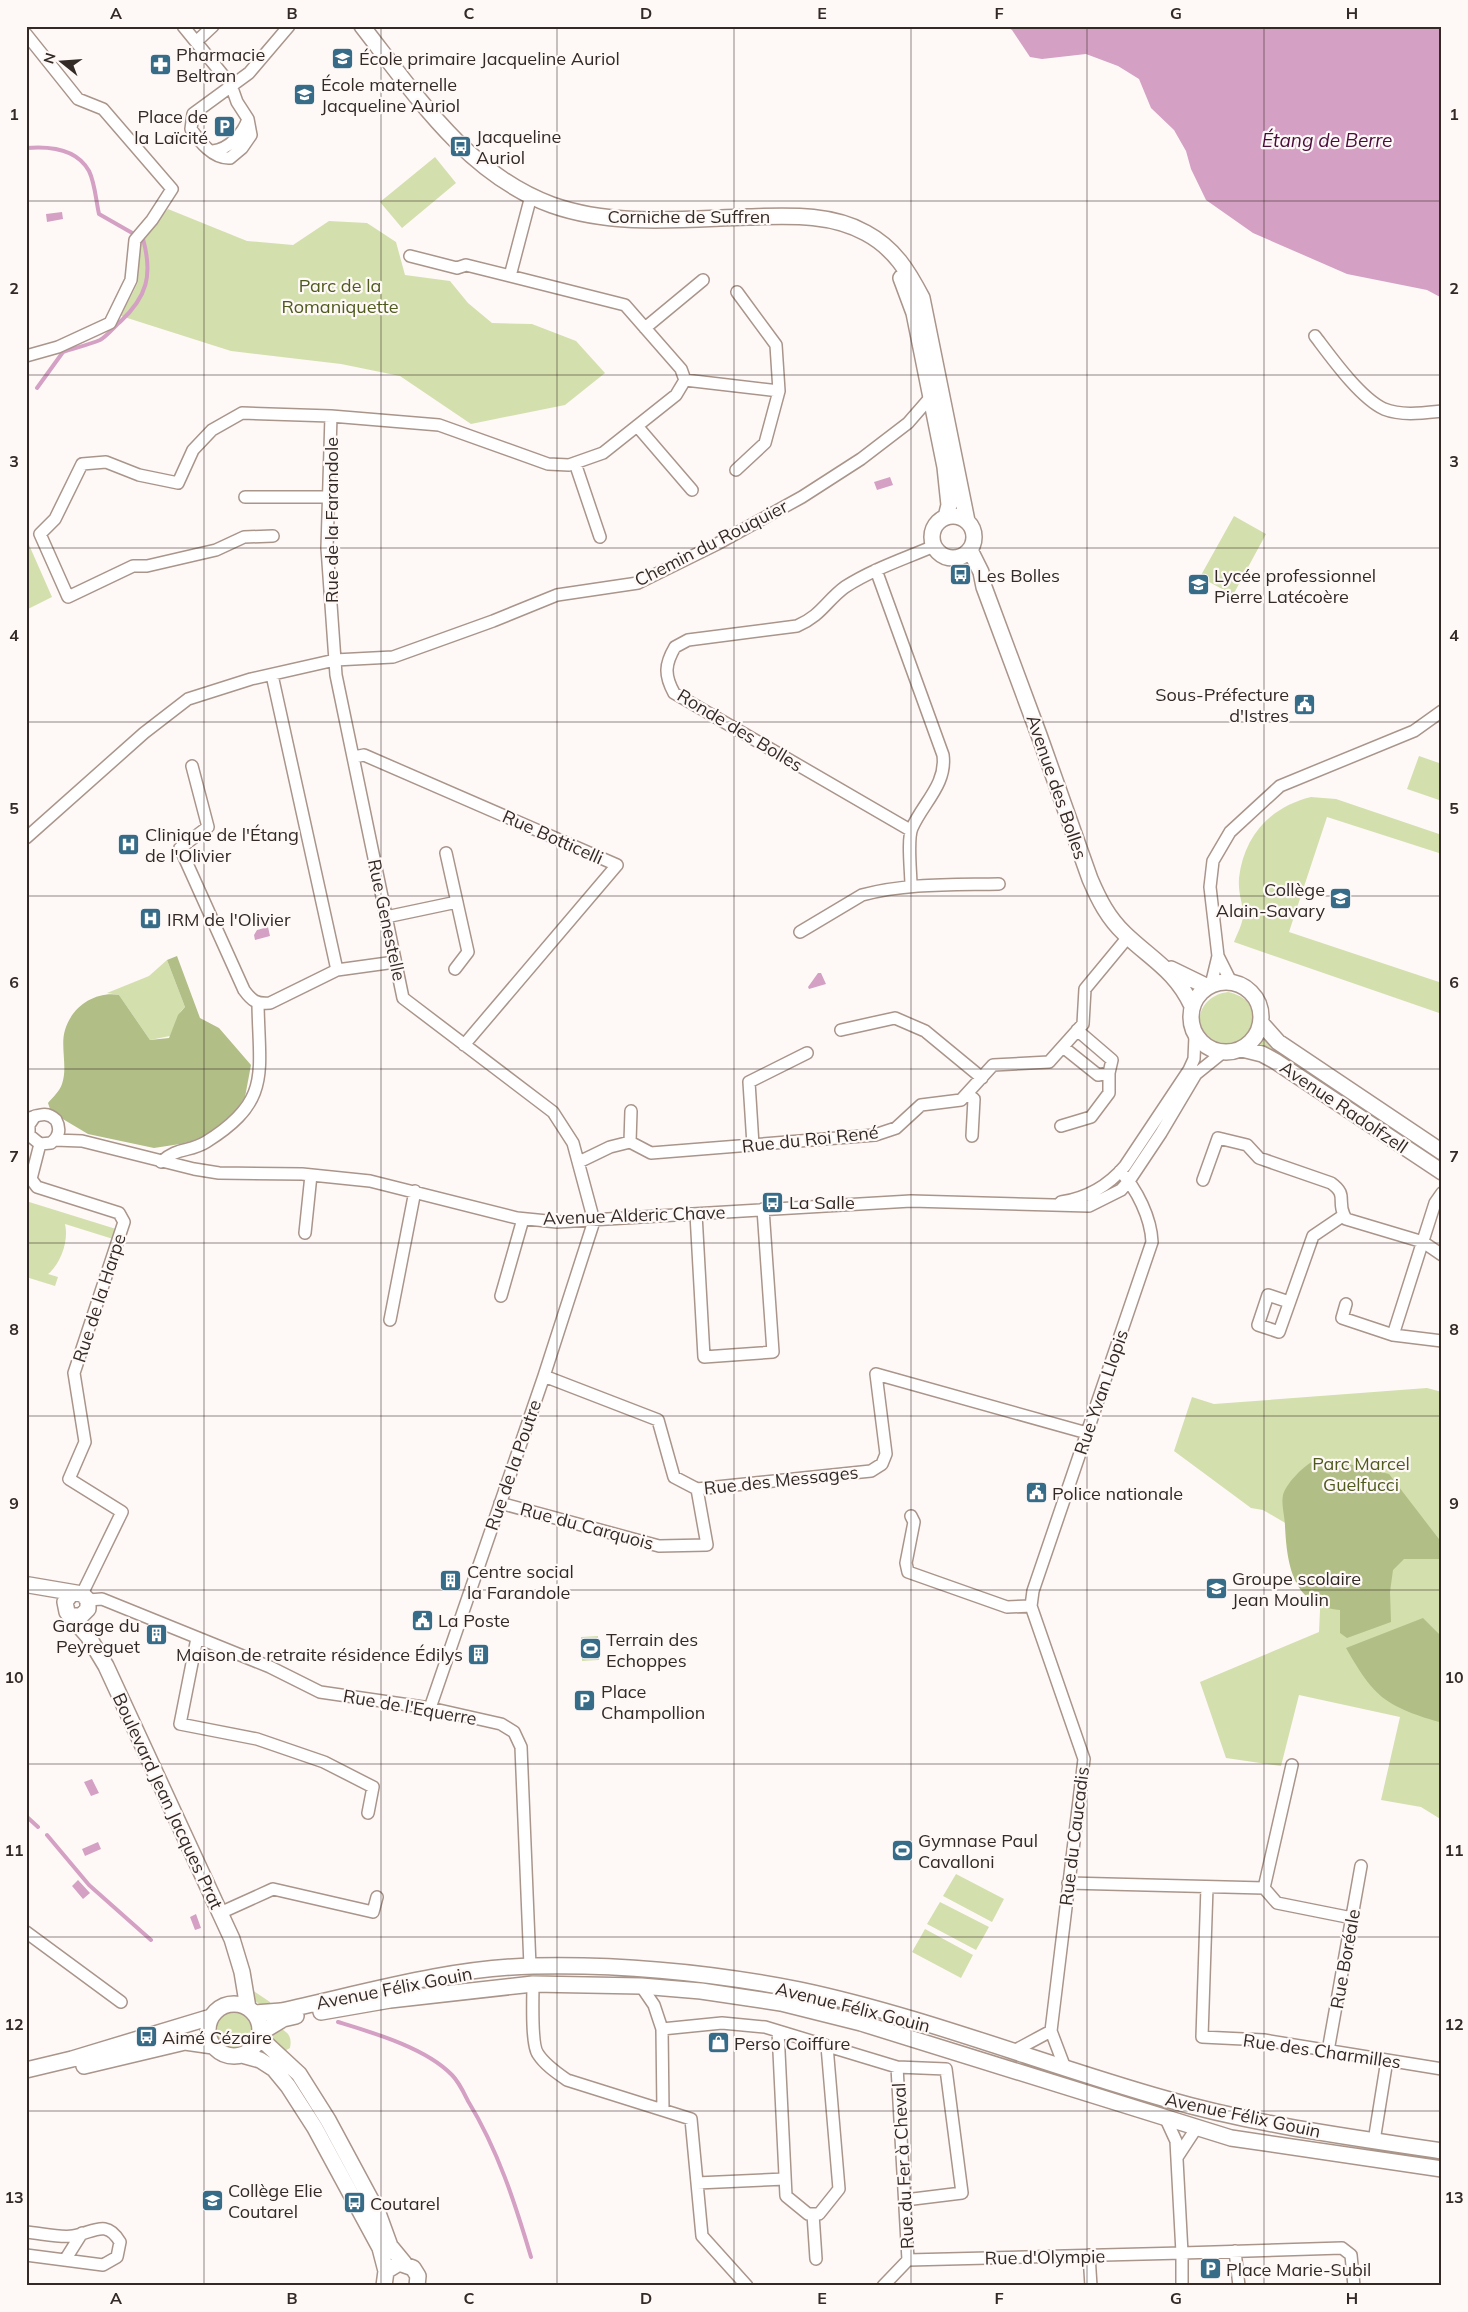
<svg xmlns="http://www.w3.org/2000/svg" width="1468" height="2312" viewBox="0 0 1468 2312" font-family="Mulish,sans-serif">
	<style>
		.green { fill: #d4dfae }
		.forest { fill: #b1be85 }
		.water { fill: #d4a0c3 }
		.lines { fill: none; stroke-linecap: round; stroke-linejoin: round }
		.stream { stroke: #d4a0c3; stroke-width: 4 }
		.minor-casing { stroke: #aa958b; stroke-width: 14 }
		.major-casing { stroke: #aa958b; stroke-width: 18 }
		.minor { stroke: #fff; stroke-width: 11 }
		.major { stroke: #fff; stroke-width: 15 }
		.grid { fill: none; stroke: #332a26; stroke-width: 1; stroke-opacity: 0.55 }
		.labels { text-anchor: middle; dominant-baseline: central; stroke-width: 4.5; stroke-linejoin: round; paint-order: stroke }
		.poi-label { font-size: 18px; fill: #332a26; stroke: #fef9f7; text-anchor: start }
		.street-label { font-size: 18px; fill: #332a26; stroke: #fef9f7 }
		.park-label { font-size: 18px; fill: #4f5a1d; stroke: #fef9f7 }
		.water-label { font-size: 19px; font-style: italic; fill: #4a0c3c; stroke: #fef9f7 }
		.neatline { fill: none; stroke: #332a26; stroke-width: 2 }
		.grid-label { font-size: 16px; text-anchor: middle; font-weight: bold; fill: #332a26 }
	</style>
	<rect width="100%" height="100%" fill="#fef9f7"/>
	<path class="green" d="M435 157 456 183 402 228 380 202Z
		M168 209 247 241 293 245 329 221 367 223 396 242 405 275 450 281 468 303 492 323 532 324 576 341 605 373 565 405 471 424 400 376 341 364 231 351 121 316 138 282 139 237Z
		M1234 516 1266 534 1233 595 1200 577Z
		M26 538 52 597 26 610Z
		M1419 756 1442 764V801L1407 789Z
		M1311 797 1336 799 1442 835V854L1327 817 1289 932 1442 983V1014L1234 942C1237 934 1244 921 1243 913 1242 900 1238 893 1239 878 1244 836 1270 807 1311 797Z
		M167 960 185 1007 181 1011 170 1036 150 1040 119 995 107 993 149 976Z
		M1228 992C1286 1005 1230 1075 1204 1033 1192 1013 1208 994 1228 992Z
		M1264 1036 1442 1157V1167L1256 1048Z
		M26 1201 116 1229 113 1239 65 1224C69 1240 61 1264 48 1274L58 1277 55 1286 26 1277Z
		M1427 1388 1442 1392V1820L1421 1807 1381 1800 1400 1717 1299 1695 1281 1766 1226 1758 1200 1682 1319 1632 1323 1545 1263 1510 1251 1508 1174 1451 1192 1397 1214 1404Z
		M598 1636 599 1660 582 1661 581 1637Z
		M956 1874 1004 1899 992 1922 943 1896Z
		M940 1902 989 1927 976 1950 927 1924Z
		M925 1929 973 1955 961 1978 912 1952Z
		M252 1990 270 2002 271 2005C262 2007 257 2004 252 1997Z
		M214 2030a20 20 0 1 1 40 0a20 20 0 1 1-40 0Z
		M280 2028C289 2033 292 2037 290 2048L281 2053 272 2039 274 2031Z"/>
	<path class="forest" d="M177 956 200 1018 219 1028 251 1065 245 1097 237 1109 208 1137 180 1144 154 1148 88 1134 51 1112 48 1103C52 1098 60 1091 62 1084 68 1067 60 1046 65 1030 72 1006 96 991 119 995L150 1040 169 1038 178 1015 185 1007 167 960Z
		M1329 1459 1389 1474 1442 1543V1559H1404L1393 1570 1390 1592 1391 1622 1347 1638 1340 1633V1610C1293 1606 1287 1565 1285 1526 1285 1518 1281 1504 1283 1495 1286 1484 1301 1469 1310 1463 1315 1460 1323 1460 1329 1459Z
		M1423 1618 1442 1637V1710L1439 1722C1385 1706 1374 1697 1346 1648Z"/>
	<path class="water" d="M1005 26H1442V298L1427 290 1347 274 1253 233 1206 200 1191 169 1186 151 1174 130 1151 108 1139 79 1118 66 1086 54 1042 59 1030 57 1012 30Z
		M62 212 63 219 47 222 46 214Z
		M890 477 893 485 877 490 874 482Z
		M268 927 270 936 255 940 254 935 257 930Z
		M818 973H821L826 984 809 989 808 987Z
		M92 1779 99 1793 91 1796 84 1782Z
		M98 1842 101 1849 85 1856 82 1849Z
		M78 1880 90 1893 83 1899 72 1886Z
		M196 1914 201 1928 195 1930 190 1917Z"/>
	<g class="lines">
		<path class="stream" d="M26 148C49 146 77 149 89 171 95 183 96 201 99 214L134 234
			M37 388 63 352C75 348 88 345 100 340 107 336 114 327 120 322 147 297 153 275 143 239
			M26 1816 38 1827
			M47 1835 89 1885 151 1940
			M338 2022C374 2033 426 2048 452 2075 459 2082 464 2093 468 2101 498 2150 515 2203 531 2257"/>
		<defs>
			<path id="minor" d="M183 26 231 85 237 102 248 119C243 134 229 149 213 151
				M26 34 78 99 103 109 172 189 152 220 135 240 131 280 110 323 58 347 26 356
				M196 42 213 26
				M248 119 251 135 242 148 230 158C213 159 200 142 191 129L193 114 249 73 289 26
				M410 256 457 268 466 265 510 276
				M645 328 703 280
				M1315 336C1331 357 1360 398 1384 409 1402 416 1423 413 1442 411
				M685 380 779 391
				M331 416 327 548 336 675 403 998 553 1112 573 1143 594 1221 544 1376 430 1708
				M637 426 692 490
				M575 463 600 537
				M736 470 765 443 779 391 776 345 737 292
				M245 497H329
				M273 536 244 537 216 550 147 566H133L68 597 40 534 55 519 82 464 106 462 139 475 178 483 193 450 212 430 242 413 331 416 439 425 548 464 569 465 603 453 676 395 685 380 681 369 625 305 510 276 531 196
				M876 570 943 755C947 784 923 803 912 828 907 839 911 872 911 886
				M272 675 337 970
				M354 757 364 755 617 865 464 1045
				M192 766 208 827 180 848 244 990C252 1001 256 1004 270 1003L337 970 395 962
				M910 830 674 693C664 675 665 664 675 647L688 640 797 626C821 616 827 600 845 587 873 569 904 559 934 546
				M26 838 144 733 188 699 251 679 335 660 393 657 493 621 557 595 638 583 717 544 802 497 861 459 908 423 935 392
				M446 853 468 952 455 969
				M386 917 457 902
				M800 932 862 895C907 883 953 885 999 884
				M1231 982 1218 956 1210 887 1213 861 1230 832 1280 786 1414 731 1442 711
				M1211 985 1218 956
				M841 1030 895 1018 925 1031 982 1078
				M1063 1047 1098 1075 1109 1073 1112 1060 1077 1030
				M967 1094 974 1099 972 1136
				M26 1119C38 1116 46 1110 56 1120 61 1129 59 1137 51 1143L40 1144 29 1135V1125L35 1116
				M1061 1126 1091 1117 1109 1093V1073
				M55 1140 82 1141 194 1169 219 1173 302 1174 370 1181 517 1218 557 1222 911 1201 1089 1206 1121 1190 1129 1181 1161 1133 1196 1074 1222 1053
				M630 1142 631 1111
				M40 1144 31 1179 37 1187 119 1213 124 1222 74 1373 85 1442 69 1479 122 1512 82 1594
				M753 1145 749 1082 807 1053
				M161 1162C177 1147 190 1152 206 1142 272 1101 259 1073 258 1004
				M579 1162 610 1147 630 1142 651 1153 875 1135 896 1128 921 1105 961 1100 993 1065 1049 1062 1083 1024 1085 989 1128 937
				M1203 1180 1218 1138 1247 1145 1259 1158 1331 1183C1348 1195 1337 1200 1344 1215
				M1061 1202C1088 1198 1108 1186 1125 1166L1189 1070 1194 1059 1195 1036
				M696 1214 704 1357 773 1352 763 1209
				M1344 1215 1346 1219 1423 1242 1442 1255
				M305 1233 311 1175
				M501 1296 523 1219
				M1289 1302 1268 1295 1258 1325 1279 1332 1313 1236 1344 1215
				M1346 1304 1342 1318 1393 1335 1442 1341
				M390 1320 415 1191
				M1393 1335 1435 1203 1442 1193
				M544 1376 658 1420 674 1477 697 1489 871 1471 882 1464 886 1454 876 1374 1087 1433
				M500 1503 659 1546 707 1545 697 1489
				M911 1516 914 1522 906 1563 908 1572 1007 1607 1031 1606
				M88 1600 102 1599 270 1667 320 1692 430 1708 501 1724 514 1732 521 1747 530 1966
				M197 1638 180 1724 257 1739 324 1762 373 1787 368 1813
				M1068 1883 1264 1888 1277 1903 1352 1918
				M1207 1887 1202 2037 1264 2040 1442 2069
				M1264 1888 1292 1765
				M220 1913 273 1889 373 1912 377 1897
				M26 1932 121 2002
				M533 1984C533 1997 531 2045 538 2054 545 2065 557 2073 567 2080L691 2119 702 2236 747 2286
				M641 1986 654 2005 662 2029
				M778 2031 786 2196 808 2214H813L816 2259
				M1328 2051 1361 1866
				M1012 2052 1051 2031
				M1065 2068 1051 2031 1084 1759 1031 1606 1033 1591 1152 1242C1151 1218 1137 1189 1120 1171
				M663 2110 662 2029 722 2023 765 2027 897 2067 946 2069 962 2193 905 2200
				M1165 2117 1176 2141 1182 2253 1342 2248 1351 2255 1354 2286
				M1374 2141 1387 2060
				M1178 2156 1197 2127
				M697 2183 785 2179
				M813 2214H819L839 2189 827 2046
				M26 2232C40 2233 59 2238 73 2236 93 2233 106 2218 120 2242L117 2257 103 2265 26 2255
				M1235 2251 1239 2286
				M1089 2255 1091 2286
				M65 2260 82 2233
				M908 2260 1182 2253V2286
				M883 2286 908 2260 897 2067"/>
			<path id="major" d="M362 26C415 94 467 174 552 205 614 227 683 219 748 217 788 216 830 213 866 233 894 248 908 271 922 298L967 521
				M901 278 914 313 945 467 949 505 946 517
				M932 537a21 21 0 1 1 42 0a21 21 0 1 1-42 0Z
				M970 550 981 572 984 587 1039 735 1090 879C1099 900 1108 918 1125 934 1151 959 1176 971 1192 1006
				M1171 969 1208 987
				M1191 1017a35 35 0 1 1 70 0a35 35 0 1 1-70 0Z
				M1261 1023 1278 1042 1442 1152
				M1242 1049 1262 1054 1275 1061 1442 1172
				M29 1585 82 1594 88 1600V1609L81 1616H73
				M71 1594 65 1602 67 1612 88 1636 106 1666 232 1939 242 1972 248 2008
				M208 2030a26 26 0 1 1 52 0a26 26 0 1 1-52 0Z
				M321 2012 390 2000 533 1984 641 1986 701 1991 781 2003 861 2023 1231 2138 1442 2169
				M255 2013 281 2011C364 1993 447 1968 533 1966 622 1964 713 1973 800 1990 923 2016 1045 2065 1166 2099 1256 2125 1350 2137 1442 2151
				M260 2033 283 2019 296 2016
				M260 2038 299 2074 328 2120 378 2213 390 2246 404 2263
				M242 2055 260 2060 274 2069 288 2086 315 2128 380 2248 386 2271
				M84 2066 185 2042 213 2046
				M26 2070 72 2059 211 2017
				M384 2286 386 2271 399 2263 413 2268 418 2276 417 2286"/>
		</defs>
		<use href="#minor" class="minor-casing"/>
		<use href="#major" class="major-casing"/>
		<use href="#minor" class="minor"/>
		<use href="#major" class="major"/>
	</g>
	<path class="grid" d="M204 26V2286M381 26V2286M557 26V2286M734 26V2286M911 26V2286M1087 26V2286M1264 26V2286M26 201H1442M26 375H1442M26 548H1442M26 722H1442M26 896H1442M26 1069H1442M26 1243H1442M26 1416H1442M26 1590H1442M26 1764H1442M26 1937H1442M26 2111H1442"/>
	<defs>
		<symbol id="school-square" viewBox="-11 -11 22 22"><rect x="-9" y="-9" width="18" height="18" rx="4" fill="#376c88" stroke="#fef9f7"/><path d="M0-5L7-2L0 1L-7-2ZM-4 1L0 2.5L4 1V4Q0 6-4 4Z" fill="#fff"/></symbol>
		<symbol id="pharmacy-square" viewBox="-11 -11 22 22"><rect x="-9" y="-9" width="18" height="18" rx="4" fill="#376c88" stroke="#fef9f7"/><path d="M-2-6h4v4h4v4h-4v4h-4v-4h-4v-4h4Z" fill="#fff"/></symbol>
		<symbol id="parking-square" viewBox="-11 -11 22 22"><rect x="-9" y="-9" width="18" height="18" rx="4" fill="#376c88" stroke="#fef9f7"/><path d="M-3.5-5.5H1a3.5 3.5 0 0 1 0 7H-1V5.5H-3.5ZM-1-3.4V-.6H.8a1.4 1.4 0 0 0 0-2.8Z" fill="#fff"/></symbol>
		<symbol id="bus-square" viewBox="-11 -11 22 22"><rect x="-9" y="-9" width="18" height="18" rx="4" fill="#376c88" stroke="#fef9f7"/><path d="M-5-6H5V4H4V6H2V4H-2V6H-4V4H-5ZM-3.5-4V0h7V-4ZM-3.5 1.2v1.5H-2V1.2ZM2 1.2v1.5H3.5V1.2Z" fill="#fff"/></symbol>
		<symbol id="civic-square" viewBox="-11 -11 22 22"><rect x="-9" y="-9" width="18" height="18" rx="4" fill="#376c88" stroke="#fef9f7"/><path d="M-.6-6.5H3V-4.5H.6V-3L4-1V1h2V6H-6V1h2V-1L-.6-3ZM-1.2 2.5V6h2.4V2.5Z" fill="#fff"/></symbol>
		<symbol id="hospital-square" viewBox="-11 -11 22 22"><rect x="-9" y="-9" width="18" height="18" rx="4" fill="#376c88" stroke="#fef9f7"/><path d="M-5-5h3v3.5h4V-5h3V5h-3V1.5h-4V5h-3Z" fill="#fff"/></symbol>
		<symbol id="building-square" viewBox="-11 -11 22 22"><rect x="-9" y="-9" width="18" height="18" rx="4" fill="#376c88" stroke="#fef9f7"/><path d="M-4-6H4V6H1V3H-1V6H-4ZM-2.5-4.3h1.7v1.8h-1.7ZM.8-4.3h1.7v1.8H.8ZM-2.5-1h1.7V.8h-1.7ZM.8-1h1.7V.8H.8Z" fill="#fff"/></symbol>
		<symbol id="stadium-square" viewBox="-11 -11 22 22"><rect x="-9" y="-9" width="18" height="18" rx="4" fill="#376c88" stroke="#fef9f7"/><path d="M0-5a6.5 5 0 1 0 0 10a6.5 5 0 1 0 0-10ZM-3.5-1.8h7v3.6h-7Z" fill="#fff"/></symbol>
		<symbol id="shop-square" viewBox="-11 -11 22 22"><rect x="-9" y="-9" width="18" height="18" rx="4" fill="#376c88" stroke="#fef9f7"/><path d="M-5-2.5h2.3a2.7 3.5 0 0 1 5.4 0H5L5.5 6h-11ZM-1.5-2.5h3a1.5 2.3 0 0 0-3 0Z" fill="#fff"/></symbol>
	</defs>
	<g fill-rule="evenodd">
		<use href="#school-square" x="330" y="46" width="25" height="25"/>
		<use href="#pharmacy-square" x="148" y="52" width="25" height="25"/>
		<use href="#school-square" x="292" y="82" width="25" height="25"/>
		<use href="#parking-square" x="212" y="114" width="25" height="25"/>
		<use href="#bus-square" x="448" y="134" width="25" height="25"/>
		<use href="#bus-square" x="948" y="562" width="25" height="25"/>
		<use href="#school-square" x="1186" y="572" width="25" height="25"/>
		<use href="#civic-square" x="1292" y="692" width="25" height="25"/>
		<use href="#hospital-square" x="116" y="832" width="25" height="25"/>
		<use href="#school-square" x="1328" y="886" width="25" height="25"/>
		<use href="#hospital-square" x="138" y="906" width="25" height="25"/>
		<use href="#bus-square" x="760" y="1190" width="25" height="25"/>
		<use href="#civic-square" x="1024" y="1480" width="25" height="25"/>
		<use href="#building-square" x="438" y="1568" width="25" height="25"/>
		<use href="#school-square" x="1204" y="1576" width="25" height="25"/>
		<use href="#civic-square" x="410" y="1608" width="25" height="25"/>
		<use href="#building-square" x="144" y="1622" width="25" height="25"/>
		<use href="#stadium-square" x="578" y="1636" width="25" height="25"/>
		<use href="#building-square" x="466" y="1642" width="25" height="25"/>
		<use href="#parking-square" x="572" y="1688" width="25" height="25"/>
		<use href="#stadium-square" x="890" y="1838" width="25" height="25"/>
		<use href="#bus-square" x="134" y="2024" width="25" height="25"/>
		<use href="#shop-square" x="706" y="2030" width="25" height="25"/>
		<use href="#school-square" x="200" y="2188" width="25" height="25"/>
		<use href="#bus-square" x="342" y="2190" width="25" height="25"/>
		<use href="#parking-square" x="1198" y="2256" width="25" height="25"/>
	</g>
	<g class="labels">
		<g class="poi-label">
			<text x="176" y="54">Pharmacie<tspan x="176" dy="21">Beltran</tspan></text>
			<text x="359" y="58">École primaire Jacqueline Auriol</text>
			<text x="321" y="84">École maternelle<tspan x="321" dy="21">Jacqueline Auriol</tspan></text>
			<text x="208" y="116" text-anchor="end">Place de<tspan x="208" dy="21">la Laïcité</tspan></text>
			<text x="476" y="136">Jacqueline<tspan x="476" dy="21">Auriol</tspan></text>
			<text x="977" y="575">Les Bolles</text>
			<text x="1214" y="575">Lycée professionnel<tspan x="1214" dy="21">Pierre Latécoère</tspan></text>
			<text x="1289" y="694" text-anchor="end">Sous-Préfecture<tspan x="1289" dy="21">d'Istres</tspan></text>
			<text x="145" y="834">Clinique de l'Étang<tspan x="145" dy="21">de l'Olivier</tspan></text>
			<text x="1325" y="889" text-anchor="end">Collège<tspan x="1325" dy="21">Alain-Savary</tspan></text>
			<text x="167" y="919">IRM de l'Olivier</text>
			<text x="789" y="1202">La Salle</text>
			<text x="1052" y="1493">Police nationale</text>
			<text x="467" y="1571">Centre social<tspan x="467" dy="21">la Farandole</tspan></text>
			<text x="1232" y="1578">Groupe scolaire<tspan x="1232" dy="21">Jean Moulin</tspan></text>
			<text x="438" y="1620">La Poste</text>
			<text x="140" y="1625" text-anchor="end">Garage du<tspan x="140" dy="21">Peyreguet</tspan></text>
			<text x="606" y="1639">Terrain des<tspan x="606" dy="21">Echoppes</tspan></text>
			<text x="463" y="1654" text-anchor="end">Maison de retraite résidence Édilys</text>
			<text x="601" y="1691">Place<tspan x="601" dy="21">Champollion</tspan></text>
			<text x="918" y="1840">Gymnase Paul<tspan x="918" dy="21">Cavalloni</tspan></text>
			<text x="162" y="2037">Aimé Cézaire</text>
			<text x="734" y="2043">Perso Coiffure</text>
			<text x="228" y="2190">Collège Elie<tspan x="228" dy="21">Coutarel</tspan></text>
			<text x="370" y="2203">Coutarel</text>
			<text x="1226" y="2269">Place Marie-Subil</text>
		</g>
		<g class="street-label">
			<text x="689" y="216">Corniche de Suffren</text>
			<text transform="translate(331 520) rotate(-90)">Rue de la Farandole</text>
			<text transform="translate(711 543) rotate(-27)">Chemin du Rouquier</text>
			<text transform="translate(740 730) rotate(31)">Ronde des Bolles</text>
			<text transform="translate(1057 787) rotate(71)">Avenue des Bolles</text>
			<text transform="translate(553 837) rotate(24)">Rue Botticelli</text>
			<text transform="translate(387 920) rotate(78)">Rue Genestelle</text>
			<text transform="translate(1344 1107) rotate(34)">Avenue Radolfzell</text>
			<text transform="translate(810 1139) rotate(-6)">Rue du Roi René</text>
			<text transform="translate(634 1215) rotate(-2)">Avenue Alderic Chave</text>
			<text transform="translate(99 1298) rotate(-72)">Rue de la Harpe</text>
			<text transform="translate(1101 1392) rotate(-71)">Rue Yvan Llopis</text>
			<text transform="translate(513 1465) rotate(-71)">Rue de la Poutre</text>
			<text transform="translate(781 1480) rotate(-6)">Rue des Messages</text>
			<text transform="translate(587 1526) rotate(15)">Rue du Carquois</text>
			<text transform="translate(410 1707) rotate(10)">Rue de l'Equerre</text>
			<text transform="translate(168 1801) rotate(65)">Boulevard Jean Jacques Prat</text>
			<text transform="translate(1074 1836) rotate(-83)">Rue du Caucadis</text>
			<text transform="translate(1345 1959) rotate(-80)">Rue Boréale</text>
			<text transform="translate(394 1988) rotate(-11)">Avenue Félix Gouin</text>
			<text transform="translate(853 2007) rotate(14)">Avenue Félix Gouin</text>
			<text transform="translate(1322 2051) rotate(8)">Rue des Charmilles</text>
			<text transform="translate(1243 2115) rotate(12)">Avenue Félix Gouin</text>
			<text transform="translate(903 2166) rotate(-93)">Rue du Fer à Cheval</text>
			<text transform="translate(1045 2257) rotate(-1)">Rue d'Olympie</text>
		</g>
		<g class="park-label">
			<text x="340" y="285">Parc de la<tspan x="340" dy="21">Romaniquette</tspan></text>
			<text x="1361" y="1463">Parc Marcel<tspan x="1361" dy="21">Guelfucci</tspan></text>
		</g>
		<g class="water-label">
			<text x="1327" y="140">Étang de Berre</text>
		</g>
	</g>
	<rect width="1468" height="2312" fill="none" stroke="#fef9f7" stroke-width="55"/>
	<g transform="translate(62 62) rotate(287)" stroke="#fef9f7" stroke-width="4" paint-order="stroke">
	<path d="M0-4L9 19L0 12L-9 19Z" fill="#332a26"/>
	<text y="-8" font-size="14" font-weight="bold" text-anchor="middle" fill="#332a26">N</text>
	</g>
	<rect x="28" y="28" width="1412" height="2256" class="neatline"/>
	<g class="grid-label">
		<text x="116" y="19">A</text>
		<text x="292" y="19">B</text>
		<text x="469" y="19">C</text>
		<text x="646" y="19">D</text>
		<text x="822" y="19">E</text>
		<text x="999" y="19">F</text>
		<text x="1176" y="19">G</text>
		<text x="1352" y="19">H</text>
		<text x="14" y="120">1</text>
		<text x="1454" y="120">1</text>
		<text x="14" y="294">2</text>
		<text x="1454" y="294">2</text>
		<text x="14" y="467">3</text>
		<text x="1454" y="467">3</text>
		<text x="14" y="641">4</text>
		<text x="1454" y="641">4</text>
		<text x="14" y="814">5</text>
		<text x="1454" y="814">5</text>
		<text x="14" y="988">6</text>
		<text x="1454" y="988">6</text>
		<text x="14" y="1162">7</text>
		<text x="1454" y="1162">7</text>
		<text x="14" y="1335">8</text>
		<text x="1454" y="1335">8</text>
		<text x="14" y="1509">9</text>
		<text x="1454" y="1509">9</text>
		<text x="14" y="1683">10</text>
		<text x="1454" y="1683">10</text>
		<text x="14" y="1856">11</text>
		<text x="1454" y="1856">11</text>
		<text x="14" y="2030">12</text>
		<text x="1454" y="2030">12</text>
		<text x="14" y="2203">13</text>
		<text x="1454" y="2203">13</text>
		<text x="116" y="2304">A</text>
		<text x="292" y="2304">B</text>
		<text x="469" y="2304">C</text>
		<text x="646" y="2304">D</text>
		<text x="822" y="2304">E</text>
		<text x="999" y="2304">F</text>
		<text x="1176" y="2304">G</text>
		<text x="1352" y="2304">H</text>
	</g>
</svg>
